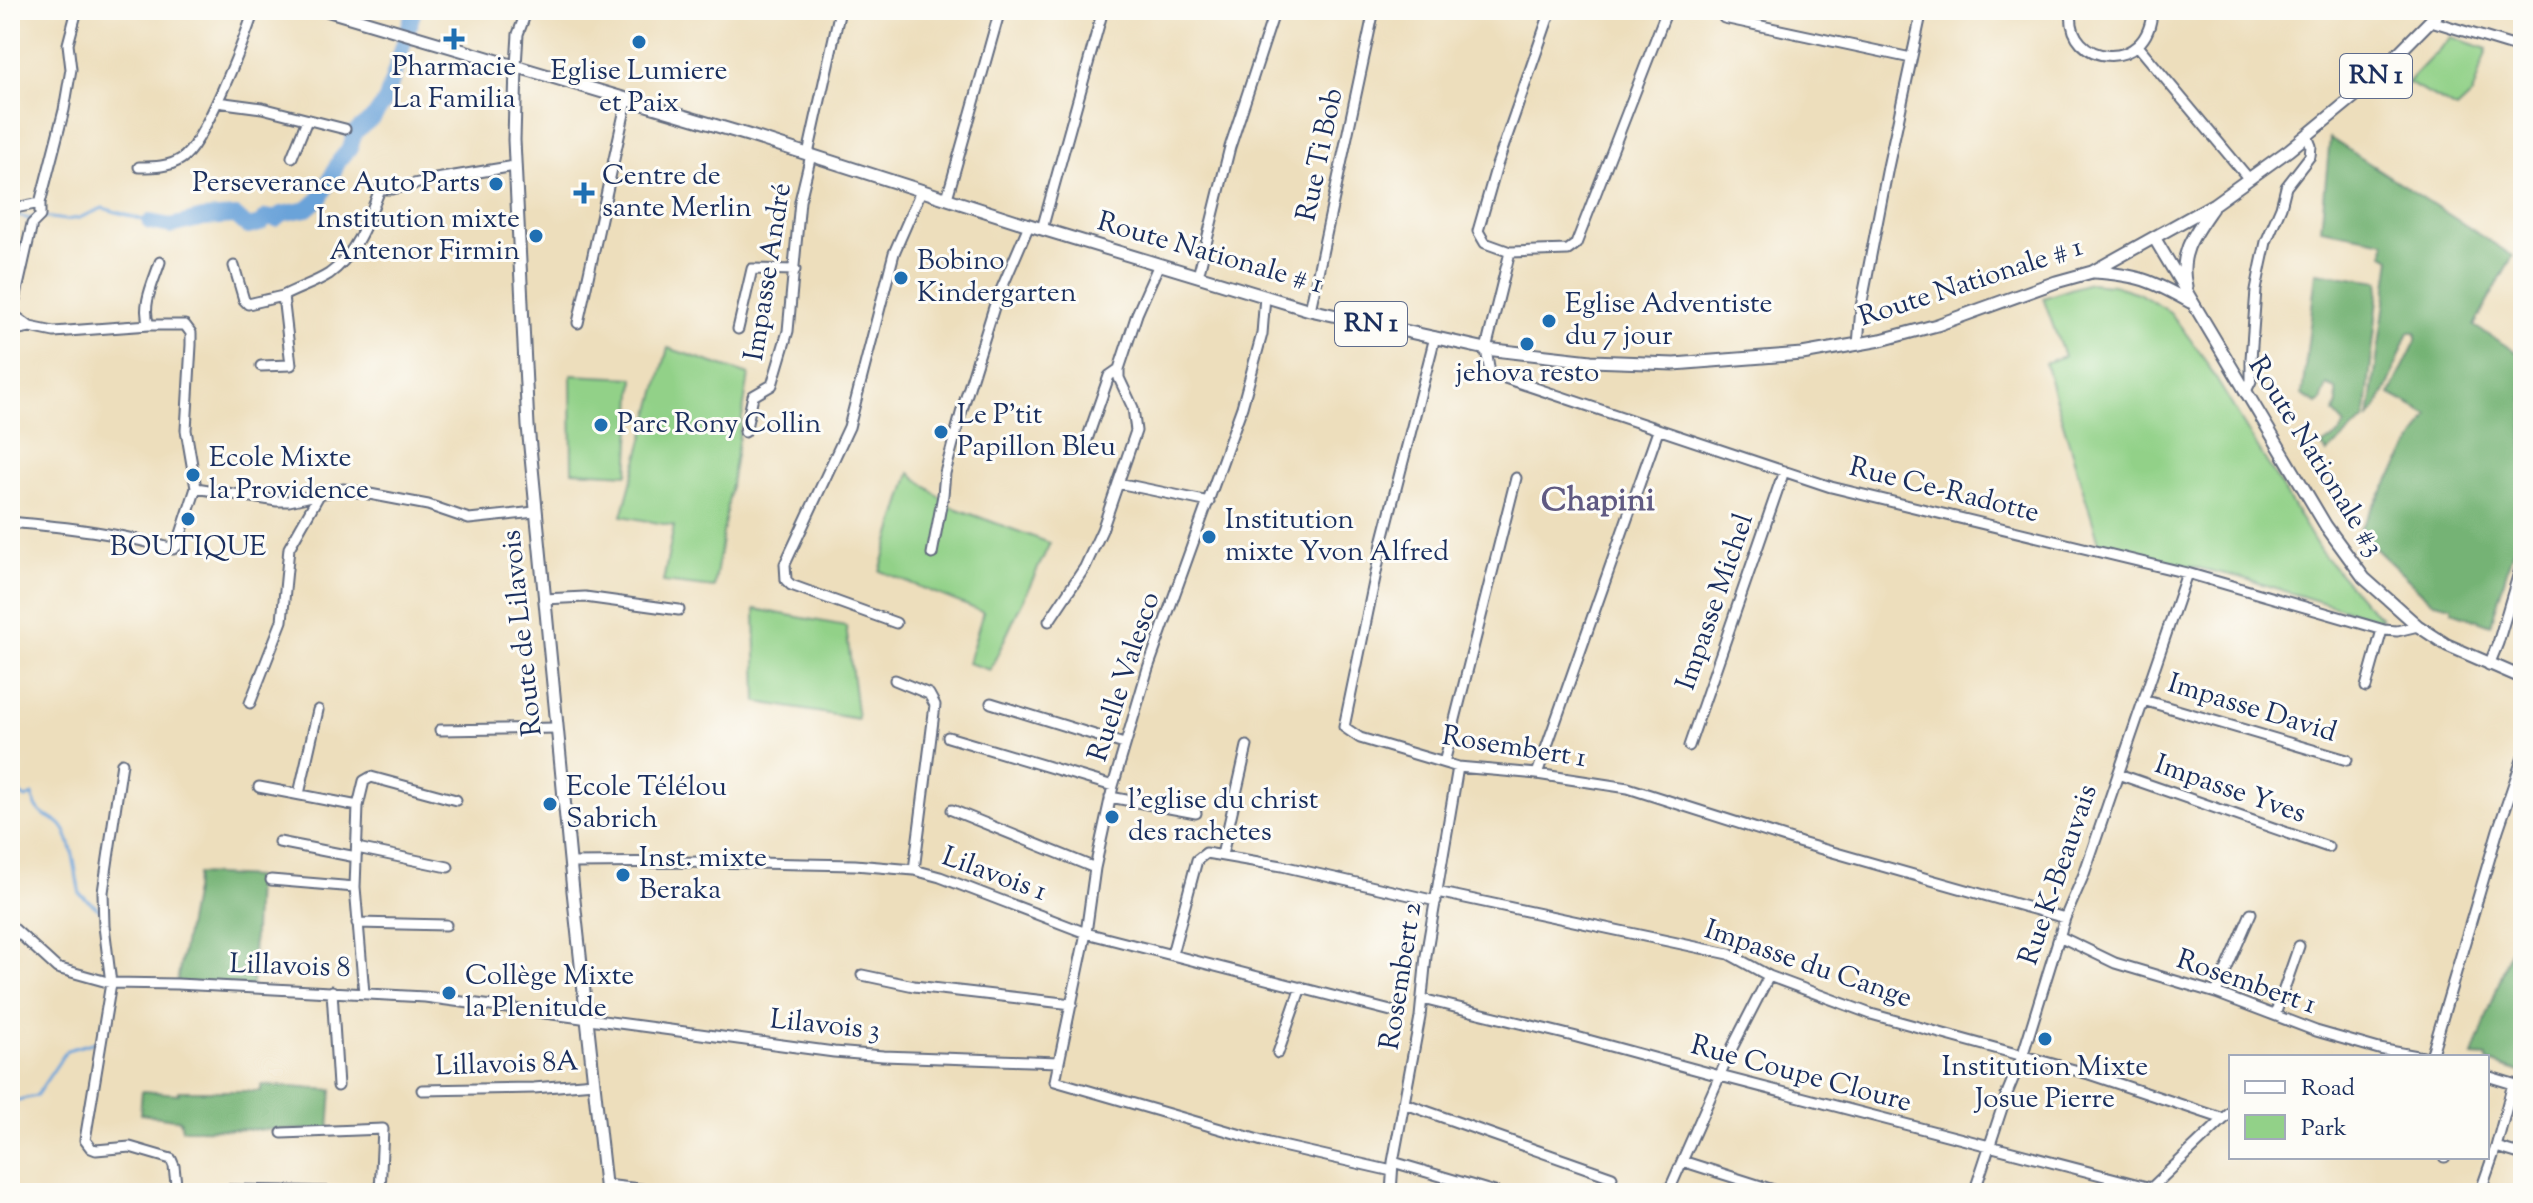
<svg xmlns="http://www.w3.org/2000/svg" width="2533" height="1203" viewBox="0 0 2533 1203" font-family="'Sorts Mill Goudy',serif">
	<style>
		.green { fill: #92d188; stroke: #568073; stroke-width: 2 }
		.forest { fill: #75b374; stroke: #487169; stroke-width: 2 }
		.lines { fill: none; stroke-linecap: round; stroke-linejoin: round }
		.stream { stroke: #6aa3d9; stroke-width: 3 }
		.river { stroke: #6aa3d9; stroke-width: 16 }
		.minor-casing { stroke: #646c7f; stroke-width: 13 }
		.major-casing { stroke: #646c7f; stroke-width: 15 }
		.minor { stroke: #fff; stroke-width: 9 }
		.major { stroke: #fff; stroke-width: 11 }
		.poi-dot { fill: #1f6fb2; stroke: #fdfcf7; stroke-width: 3 }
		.labels { text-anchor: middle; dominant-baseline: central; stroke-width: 6; stroke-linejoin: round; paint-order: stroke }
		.shield { fill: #fdfcf7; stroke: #5f6c8c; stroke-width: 2 }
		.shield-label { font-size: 26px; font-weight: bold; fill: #1b2f5e }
		.poi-label { font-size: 28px; fill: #1b2f5e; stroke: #fdfcf7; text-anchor: start }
		.street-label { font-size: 28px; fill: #1b2f5e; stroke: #fdfcf7 }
		.quarter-label { font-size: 32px; font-weight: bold; fill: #605a82; stroke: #fdfcf7 }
	</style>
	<rect width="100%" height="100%" fill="#fdfcf7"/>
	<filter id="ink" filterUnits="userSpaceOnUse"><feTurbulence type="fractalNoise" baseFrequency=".0125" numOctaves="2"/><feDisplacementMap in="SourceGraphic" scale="16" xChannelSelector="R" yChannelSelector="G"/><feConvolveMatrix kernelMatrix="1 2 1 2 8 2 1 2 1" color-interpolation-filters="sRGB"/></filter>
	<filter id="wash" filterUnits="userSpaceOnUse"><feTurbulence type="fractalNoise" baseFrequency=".006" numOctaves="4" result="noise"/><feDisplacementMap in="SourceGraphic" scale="32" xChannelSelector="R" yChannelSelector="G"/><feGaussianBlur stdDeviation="1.8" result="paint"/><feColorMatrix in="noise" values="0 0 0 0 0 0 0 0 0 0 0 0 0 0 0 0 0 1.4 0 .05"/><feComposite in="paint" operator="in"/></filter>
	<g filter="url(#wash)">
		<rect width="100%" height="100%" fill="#eddebc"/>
		<path class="green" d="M2451 37 2487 49 2472 95 2457 109 2407 83Z
			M2089 283 2113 285 2138 293 2170 312 2201 354 2321 552 2363 601 2381 617 2380 620 2239 577 2100 546 2045 363 2064 356 2043 298Z
			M668 348 749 375 714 588 663 582 674 526 622 516Z
			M571 375 634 378 628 474 572 471Z
			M910 473 952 507 1050 543 990 670 968 663 983 612 880 571Z
			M755 609 846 626 858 719 757 702Z"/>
		<path class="forest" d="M2330 138 2513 256 2474 326 2523 356V515L2491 625 2452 611V606L2431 601 2358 532 2429 415 2390 394 2416 341V332H2409C2395 363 2391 390 2369 418L2391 258 2384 254 2385 241 2321 229Z
			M2316 272 2380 281 2365 419 2327 453 2322 446 2339 434 2345 425 2334 413 2337 403 2336 389 2327 385 2321 401 2317 404 2302 395Z
			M197 874 256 877 252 986 177 982Z
			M2523 914V1073L2487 1061V1057L2473 1056Z
			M261 1085 332 1090 329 1130 182 1129 180 1120 140 1114 142 1091 179 1094V1091H261Z"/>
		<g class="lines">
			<path class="stream" d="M10 213 29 219 33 218
				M44 217 65 220 79 218 103 208 150 222
				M10 780 19 787 20 794 26 798 32 795C40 825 55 812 65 831 75 851 75 873 80 894L101 911
				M109 1020 115 1001V985
				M10 1102 36 1096 67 1050 99 1041"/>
			<path class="river" d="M150 222 171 226 203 218 236 216 248 227 260 224 267 217 275 219 281 214 307 209 321 197 339 161 350 148 355 132 374 117 386 100 414 10"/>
		</g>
	</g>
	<g filter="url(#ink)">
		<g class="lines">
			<defs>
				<path id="minor" d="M1667 10 1576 244 1568 250 1510 252 1486 349 1490 373 1831 487 2187 573 2384 630 2397 631 2418 626
					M2072 10C2064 66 2150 75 2152 10
					M1724 18 1911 58
					M2431 21 2523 49
					M2138 46 2249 179
					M516 66 518 34 527 10
					M217 102 262 108 345 129
					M808 154 840 10
					M292 157 307 120
					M139 167C154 167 169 167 181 159 203 147 245 38 254 10
					M947 198 1000 10
					M40 203V216L32 224 14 304 15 316 30 327 54 332 149 325H185L191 333V345L186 430 196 488
					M15 208 40 203 64 110 71 69 68 44 77 10
					M1042 229 1103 10
					M1510 252 1485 243 1478 231 1497 165 1551 10
					M234 266 244 300 248 304 283 296
					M1198 276 1230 147 1275 10
					M1265 296 1262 334 1242 407 1148 668 1113 786 1095 868 1086 933 1055 1081 1269 1143 1392 1171
					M1310 310 1374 10
					M578 323 627 100
					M149 325C141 305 154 281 160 262
					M738 329 752 269 795 270
					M10 331 30 327
					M1435 337 1383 539 1344 727 1360 738 1458 767 1537 774 1628 788 1801 843 2065 918
					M1858 345 1861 307 1888 167 1922 10
					M261 366 291 365 283 296C298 288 315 283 329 274 356 255 369 218 380 189H392L436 179 515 166
					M2245 393 2251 381V359L2256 290 2261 265 2266 242 2281 207 2286 187 2310 156 2311 146 2307 136
					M745 432 753 396 772 385 788 331 800 201 811 155
					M1084 448 1109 376 1119 369
					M1118 483 1209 502
					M10 522C66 527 120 533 173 549L177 546 196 488 277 501H289L343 489 428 505 469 519 535 512
					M932 554 943 495 945 473 962 410 995 304 1029 225
					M544 599 585 597 679 610
					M1049 621 1085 567 1102 530 1136 431 1133 408 1119 378V369L1137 314 1159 264
					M896 623 791 585 786 580 785 564 849 427 894 253 921 191
					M2489 665 2498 643 2523 559
					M895 680 929 694 935 705 914 870
					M2366 687 2382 630
					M2143 700 2347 760
					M250 703 282 621 289 548 319 495
					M991 703 1124 744
					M440 730 557 728
					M948 737 1113 786
					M1689 746 1784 471
					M122 763 103 892 104 926 111 983 85 1140 91 1148 96 1150 130 1147 171 1159 174 1166 177 1193
					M1444 763 1516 478
					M1537 774 1658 431
					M2118 774 2328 847
					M259 787 358 806 355 887 364 993
					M299 794 318 710
					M1110 797 1196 813
					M358 806 364 781 371 777 456 800
					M952 810 1095 868
					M279 842 356 857
					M357 848 448 867
					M1222 855 1247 746
					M10 857 12 845
					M570 863 708 862 855 865 914 870 940 877 1086 933 1391 1011
					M271 880 355 887
					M1437 892 1729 954 1769 976 1871 1014 2089 1074 2224 1119
					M357 923 446 925
					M10 925 57 968 111 983 177 984 425 997 834 1052 883 1056 1059 1062
					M2059 936 2115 963 2216 993 2316 1031 2379 1049 2423 1057
					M1172 954 1197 860 1206 853 1282 866 1436 901
					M862 975 914 986 1072 1004
					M332 991 338 1086
					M2216 993 2251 913
					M1422 999 1573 1036 1720 1076 2170 1193
					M2275 1015 2299 946
					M1278 1053 1301 987
					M2431 1057 2498 830 2523 757
					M2487 1076 2523 1087
					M422 1090 534 1088 594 1083
					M1403 1103 1612 1177
					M282 1133 383 1129 380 1192
					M2496 1147 2523 1155
					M2444 1157H2445
					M1682 1161 1783 1193
					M1393 1162 1498 1193
					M606 1185 673 1193
					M177 1189 396 1193
					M1391 1193 1393 1162 1420 1017 1426 956 1458 767
					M1668 1193 1732 1048 1769 976
					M1974 1193 2006 1096 2022 1057 2065 918 2084 874 2187 573
					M2146 1193 2231 1112
					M2480 1193 2496 1147 2513 1084"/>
				<path id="major" d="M326 10 751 136 1029 225 1310 310 1486 349 1591 361 1674 364 1802 354 1881 340 1937 325 2056 282 2092 272 2214 204 2289 150 2362 90 2441 10
					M516 66 514 140 528 426 573 891 606 1193
					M2155 239 2326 526 2364 578 2418 626 2447 645 2523 678
					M2094 272C2138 275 2151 280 2190 302
					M2186 286C2178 254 2194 234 2212 208"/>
			</defs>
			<use href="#minor" class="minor-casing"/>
			<use href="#major" class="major-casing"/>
			<use href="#minor" class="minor"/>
			<use href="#major" class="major"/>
		</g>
	</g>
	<g class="poi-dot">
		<path d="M450 27h8v8h8v8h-8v8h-8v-8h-8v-8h8z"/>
		<circle cx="639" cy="42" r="8"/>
		<circle cx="496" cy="184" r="8"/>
		<path d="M580 181h8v8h8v8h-8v8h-8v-8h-8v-8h8z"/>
		<circle cx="536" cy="236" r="8"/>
		<circle cx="901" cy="278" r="8"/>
		<circle cx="1549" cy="321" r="8"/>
		<circle cx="1527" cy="344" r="8"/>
		<circle cx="601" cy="425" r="8"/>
		<circle cx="941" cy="432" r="8"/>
		<circle cx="193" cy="475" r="8"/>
		<circle cx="188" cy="519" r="8"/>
		<circle cx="1209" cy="537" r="8"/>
		<circle cx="550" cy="804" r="8"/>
		<circle cx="1112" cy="817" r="8"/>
		<circle cx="623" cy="875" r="8"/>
		<circle cx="449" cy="993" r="8"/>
		<circle cx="2045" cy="1039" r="8"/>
	</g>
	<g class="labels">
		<g class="shield">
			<rect x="2340" y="54" width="72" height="44" rx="6"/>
			<rect x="1335" y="302" width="72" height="44" rx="6"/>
		</g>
		<g class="shield-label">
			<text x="2376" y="76">RN 1</text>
			<text x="1371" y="324">RN 1</text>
		</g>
		<g class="poi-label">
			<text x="454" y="68" text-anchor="middle">Pharmacie<tspan x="454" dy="32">La Familia</tspan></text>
			<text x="639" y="72" text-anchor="middle">Eglise Lumiere<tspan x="639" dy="32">et Paix</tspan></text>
			<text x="602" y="177">Centre de<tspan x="602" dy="32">sante Merlin</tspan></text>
			<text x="480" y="184" text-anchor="end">Perseverance Auto Parts</text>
			<text x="520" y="220" text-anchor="end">Institution mixte<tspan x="520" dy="32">Antenor Firmin</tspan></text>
			<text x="917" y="262">Bobino<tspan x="917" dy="32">Kindergarten</tspan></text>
			<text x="1565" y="305">Eglise Adventiste<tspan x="1565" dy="32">du 7 jour</tspan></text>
			<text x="1527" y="374" text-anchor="middle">jehova resto</text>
			<text x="957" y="416">Le P'tit<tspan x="957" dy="32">Papillon Bleu</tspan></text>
			<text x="617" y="425">Parc Rony Collin</text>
			<text x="209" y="459">Ecole Mixte<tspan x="209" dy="32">la Providence</tspan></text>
			<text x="1225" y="521">Institution<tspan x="1225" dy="32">mixte Yvon Alfred</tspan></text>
			<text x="188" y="548" text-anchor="middle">BOUTIQUE</text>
			<text x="566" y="788">Ecole Télélou<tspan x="566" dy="32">Sabrich</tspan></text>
			<text x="1128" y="801">l'eglise du christ<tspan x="1128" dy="32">des rachetes</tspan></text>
			<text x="639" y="859">Inst. mixte<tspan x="639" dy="32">Beraka</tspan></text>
			<text x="465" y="977">Collège Mixte<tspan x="465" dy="32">la Plenitude</tspan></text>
			<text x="2045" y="1068" text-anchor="middle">Institution Mixte<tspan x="2045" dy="32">Josue Pierre</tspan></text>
		</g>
		<g class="street-label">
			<text transform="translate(1321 155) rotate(-78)">Rue Ti Bob</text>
			<text transform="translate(1210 254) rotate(16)">Route Nationale # 1</text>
			<text transform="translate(769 272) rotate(-81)">Impasse André</text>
			<text transform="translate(1971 283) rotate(-18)">Route Nationale # 1</text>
			<text transform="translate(2315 457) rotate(58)">Route Nationale #3</text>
			<text transform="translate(1944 491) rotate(14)">Rue Ce-Radotte</text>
			<text transform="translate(1716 602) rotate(-71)">Impasse Michel</text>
			<text transform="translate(523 633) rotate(-96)">Route de Lilavois</text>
			<text transform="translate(1125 677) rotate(-72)">Ruelle Valesco</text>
			<text transform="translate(2252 709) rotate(17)">Impasse David</text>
			<text transform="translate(1514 748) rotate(9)">Rosembert 1</text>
			<text transform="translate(2230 790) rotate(19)">Impasse Yves</text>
			<text transform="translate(994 875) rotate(20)">Lilavois 1</text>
			<text transform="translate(2059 875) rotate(-71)">Rue K-Beauvais</text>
			<text transform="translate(1808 965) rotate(19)">Impasse du Cange</text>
			<text transform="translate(290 967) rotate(2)">Lillavois 8</text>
			<text transform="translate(1402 976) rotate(-81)">Rosembert 2</text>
			<text transform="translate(2246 983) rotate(19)">Rosembert 1</text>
			<text transform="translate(825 1026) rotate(6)">Lilavois 3</text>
			<text transform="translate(507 1065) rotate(-2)">Lillavois 8A</text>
			<text transform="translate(1801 1075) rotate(15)">Rue Coupe Cloure</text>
		</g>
		<g class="quarter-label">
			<text x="1598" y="502">Chapini</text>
		</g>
	</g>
	<rect width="2533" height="1203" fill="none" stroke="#fdfcf7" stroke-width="40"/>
	<rect x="2229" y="1055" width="260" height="104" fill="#fdfcf7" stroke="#a3aaba" stroke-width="2"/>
	<rect x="2245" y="1081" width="40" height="12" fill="#ffffff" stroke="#a3aaba" stroke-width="2"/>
	<text x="2301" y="1095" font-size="24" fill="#1b2f5e">Road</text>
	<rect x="2245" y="1115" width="40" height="24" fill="#92d188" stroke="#a3aaba" stroke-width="2"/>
	<text x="2301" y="1135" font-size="24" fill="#1b2f5e">Park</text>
</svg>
